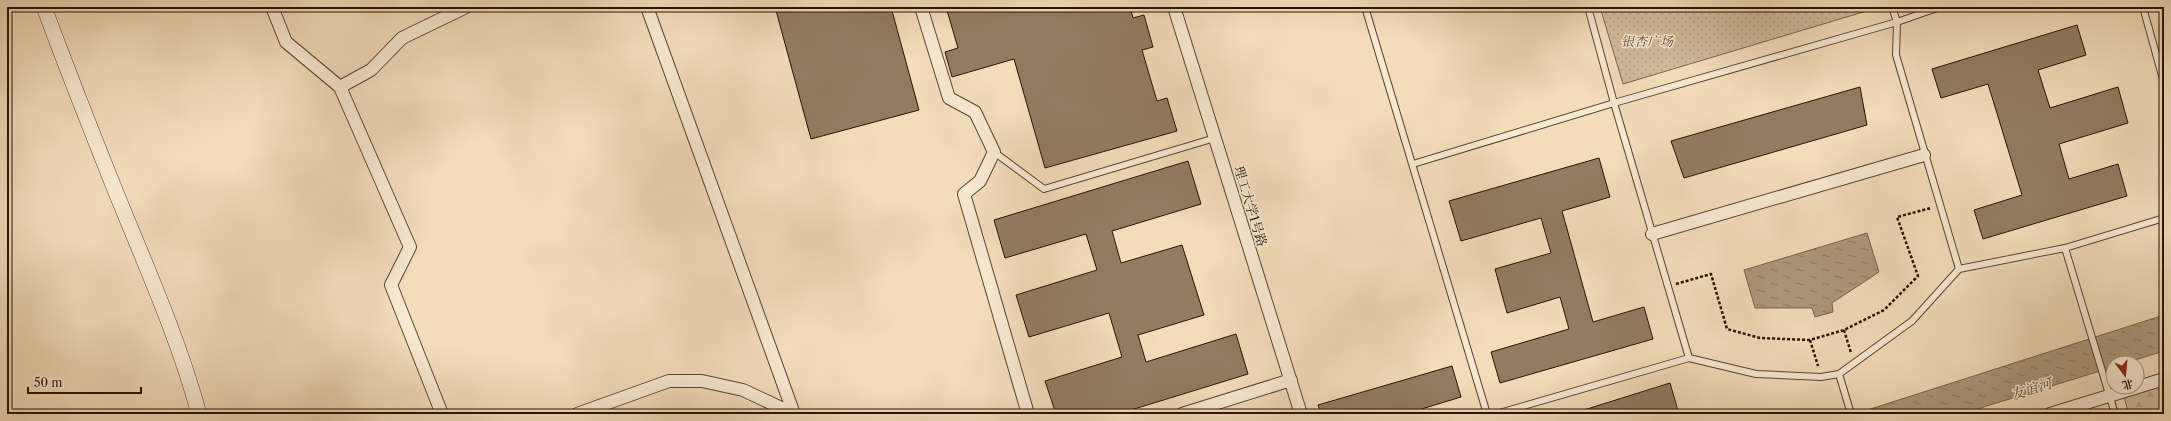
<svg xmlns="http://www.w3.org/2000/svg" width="2171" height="421" viewBox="0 0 2171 421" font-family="'Libre Caslon Text','Noto Serif SC',serif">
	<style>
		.forest { fill: url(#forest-firs); stroke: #7b664f }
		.park { fill: url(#park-dots); stroke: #7b664f }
		.water { fill: url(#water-ripples); stroke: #77634c }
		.building { fill: #917c62; stroke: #271303 }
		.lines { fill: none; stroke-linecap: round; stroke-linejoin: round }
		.service-casing { stroke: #5a4531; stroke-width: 8 }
		.minor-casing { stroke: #5a4531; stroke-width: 14 }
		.tertiary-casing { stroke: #5a4531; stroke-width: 16 }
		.path { stroke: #271303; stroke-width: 2.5; stroke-dasharray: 3 2; stroke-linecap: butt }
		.service { stroke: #f7e8d2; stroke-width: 6 }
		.minor { stroke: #f7e8d2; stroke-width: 12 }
		.tertiary { stroke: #f7e8d2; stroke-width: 15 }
		.labels { text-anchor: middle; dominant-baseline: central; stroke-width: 3; stroke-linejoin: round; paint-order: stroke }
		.park-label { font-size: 13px; font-style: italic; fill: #624d38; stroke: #f7e8d2 }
		.street-label { font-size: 13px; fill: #271303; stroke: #f7e8d2 }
		.water-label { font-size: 14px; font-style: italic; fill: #5d4833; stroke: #f7e8d2 }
	</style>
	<defs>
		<pattern id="forest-firs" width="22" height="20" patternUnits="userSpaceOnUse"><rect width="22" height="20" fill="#cfba9b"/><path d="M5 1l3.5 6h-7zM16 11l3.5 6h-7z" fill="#b29f84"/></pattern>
		<pattern id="park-dots" width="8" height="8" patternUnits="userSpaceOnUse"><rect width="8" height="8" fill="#cfba9b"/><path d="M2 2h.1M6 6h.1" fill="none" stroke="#b29f84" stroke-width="1.8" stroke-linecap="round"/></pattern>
		<pattern id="water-ripples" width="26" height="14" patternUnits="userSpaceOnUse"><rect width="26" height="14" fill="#ad987c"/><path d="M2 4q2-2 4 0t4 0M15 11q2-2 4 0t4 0" fill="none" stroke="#8d7b63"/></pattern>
	</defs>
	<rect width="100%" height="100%" fill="#f2dcba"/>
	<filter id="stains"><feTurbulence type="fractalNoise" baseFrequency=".005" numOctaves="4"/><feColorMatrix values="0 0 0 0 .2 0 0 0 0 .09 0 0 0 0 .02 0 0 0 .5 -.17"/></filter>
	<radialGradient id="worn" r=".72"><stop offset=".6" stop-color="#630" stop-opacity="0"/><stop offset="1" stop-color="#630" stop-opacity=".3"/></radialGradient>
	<path class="forest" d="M2164 383V414H2129L2123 394Z"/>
	<path class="park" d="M1600 7H1869L1870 10 1623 84Z"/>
	<path class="water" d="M1867 233 1879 272 1832 303 1833 312 1815 317 1812 308H1755L1744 270Z
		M2164 315V351L2125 363H2113V367L1961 414H1855Z"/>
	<path class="building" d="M775 7H891L919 110 811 139Z
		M946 7H1130L1133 18 1144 15 1153 47 1142 50 1157 101 1167 98 1177 131 1045 168 1014 59 952 77 945 52 958 48Z
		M2077 25 2086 55 2038 70 2050 108 2118 87 2128 123 2059 144 2069 179 2118 164 2127 196 1983 239 1974 210 2022 195 1988 84 1941 98 1932 69Z
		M1860 87 1867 125 1684 178 1671 141Z
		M1599 158 1610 197 1562 211 1593 322 1644 307 1653 339 1500 383 1491 352 1569 329 1560 297 1507 313 1495 269 1551 253 1541 218 1461 241 1449 201Z
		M1188 161 1201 204 1112 231 1121 263 1182 245 1204 315 1138 335 1146 362 1236 334 1248 374 1118 414H1056L1045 381 1122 357 1109 313 1029 337 1016 295 1097 270 1086 234 1005 258 994 220Z
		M1452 366 1461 397 1405 414H1321L1318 405Z
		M1670 383 1679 414H1571Z"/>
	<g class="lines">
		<defs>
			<path id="service" d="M1365 7 1487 414
				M1588 7 1614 103 1897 22 1892 7
				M1940 7 1897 22 1896 55 1959 269
				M2143 7 2164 83
				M994 152 1044 189 1215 138
				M1413 164 1614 103 1689 358
				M2065 248 2115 414
				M1839 374 1851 414
				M1496 414 1689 358 1756 374 1821 377 1839 374 1912 321 1959 269 2065 248 2164 218"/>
			<path id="minor" d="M272 7 286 42 340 87 371 70 402 38 466 7
				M647 7 794 414
				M921 7 949 98 975 112 994 152 980 181 964 194 1028 414
				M1174 7 1301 414
				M340 87 410 247 391 285 442 414
				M1652 234 1924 155
				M577 414 669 381H702L743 390 794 414
				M1182 414 1291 380
				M2050 414 2164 379"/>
			<path id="tertiary" d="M44 7C67 69 91 130 115 190 145 264 178 337 199 414"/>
		</defs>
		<use href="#service" class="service-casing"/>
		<use href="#minor" class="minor-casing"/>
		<use href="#tertiary" class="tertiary-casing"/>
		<path class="path" d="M1676 284 1711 274 1727 329 1760 338 1810 340 1844 330 1884 310 1918 276 1897 217 1931 208
			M1844 330 1851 353
			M1810 340 1818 366"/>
		<use href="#service" class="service"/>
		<use href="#minor" class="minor"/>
		<use href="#tertiary" class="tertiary"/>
	</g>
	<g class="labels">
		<g class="park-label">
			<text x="1647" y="41">银杏广场</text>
		</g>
		<g class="street-label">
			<text transform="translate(1251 206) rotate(73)">理工大学1号路</text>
		</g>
		<g class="water-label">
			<text transform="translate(2031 389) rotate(-17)">友谊河</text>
		</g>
	</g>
	<rect width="2171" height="421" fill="none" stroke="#f2dcba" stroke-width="24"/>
	<rect x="8" y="8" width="2155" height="405" fill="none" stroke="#271303" stroke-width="2"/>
	<rect x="12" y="12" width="2147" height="397" fill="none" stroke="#271303"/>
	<g transform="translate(2125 375) rotate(164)"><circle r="19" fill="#f7e8d2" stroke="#a4937f"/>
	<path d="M0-3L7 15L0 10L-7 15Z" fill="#8f2418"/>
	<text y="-6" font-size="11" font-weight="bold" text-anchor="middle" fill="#271303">北</text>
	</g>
	<path d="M28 387v6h113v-6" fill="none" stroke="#271303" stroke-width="2"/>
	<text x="34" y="387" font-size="12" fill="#271303" stroke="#f7e8d2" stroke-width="3" paint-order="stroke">50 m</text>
	<rect width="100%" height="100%" filter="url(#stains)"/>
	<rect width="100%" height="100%" fill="url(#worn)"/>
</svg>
